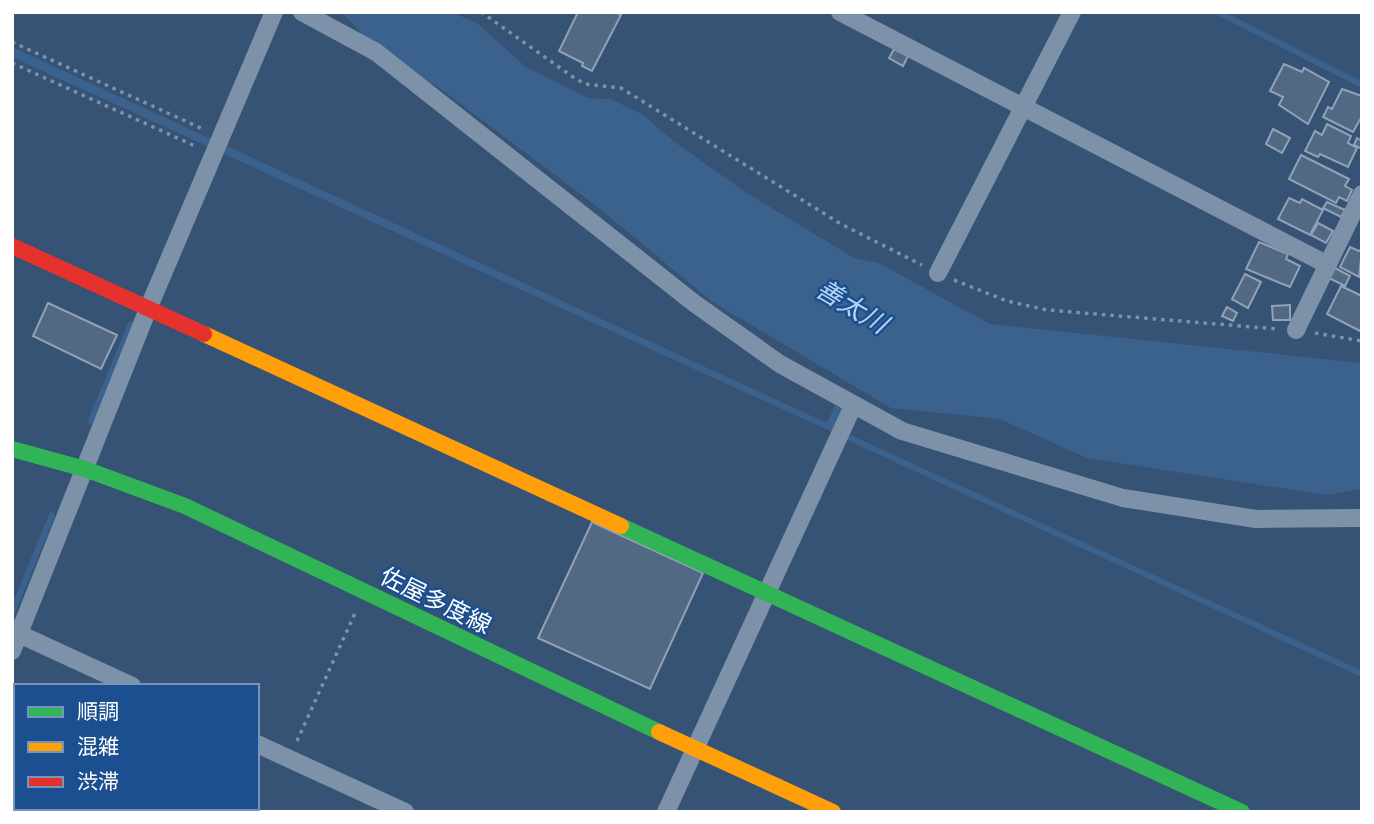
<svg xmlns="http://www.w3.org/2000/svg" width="1374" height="824" viewBox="0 0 1374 824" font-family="Quicksand,'Noto Sans JP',sans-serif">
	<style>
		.water { fill: #3b618d }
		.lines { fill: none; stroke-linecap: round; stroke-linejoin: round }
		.stream { stroke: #3b618d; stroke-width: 6 }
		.building { fill: #526984; stroke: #92a2b6; stroke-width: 2 }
		.path { stroke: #7d92a8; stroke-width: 3.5; stroke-dasharray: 3.5 5; stroke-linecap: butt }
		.street { stroke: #7d92a8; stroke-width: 18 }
		.fast { stroke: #30b455; stroke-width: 16 }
		.slow { stroke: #ff9f0a; stroke-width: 16 }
		.jam { stroke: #e5322d; stroke-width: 16 }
		.labels { text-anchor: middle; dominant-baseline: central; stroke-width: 5; stroke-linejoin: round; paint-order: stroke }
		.street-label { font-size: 24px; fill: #fff; stroke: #1b4f8f }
		.water-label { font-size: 26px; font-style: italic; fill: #b5d3f5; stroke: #1b4f8f }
	</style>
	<rect width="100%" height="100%" fill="#365274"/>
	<path class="water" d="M341 12H451L477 23 526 67 588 98 610 99 642 114 676 143 747 193 854 258 879 263 990 324 1362 363V489L1326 495 1087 458 1000 419 891 408 711 301 599 208 438 87 363 40 359 30Z
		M12 47 827 423 835 405 844 410 832 432 12 57Z"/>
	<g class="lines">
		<path class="stream" d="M1218 12 1362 85
			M91 421 131 324
			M850 438 1362 674
			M12 613 52 515"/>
	</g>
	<path class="building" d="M578 12H615L621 15 592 71 582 66 583 63 559 51Z
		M894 49 908 56 903 66 889 58Z
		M1284 64 1302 72 1304 68 1329 82 1308 124 1279 105 1283 97 1270 91Z
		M1342 89 1362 96V116L1353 132 1323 117 1328 107 1332 109Z
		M1327 124 1351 136 1348 143 1357 148 1348 167 1320 154 1318 157 1305 151 1315 131 1322 135Z
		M1273 129 1290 138 1282 153 1266 144Z
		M1357 138 1362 141V149L1354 145Z
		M1301 155 1349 179 1345 186 1352 190 1347 201 1339 197 1336 203 1289 179Z
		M1289 198 1300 203 1302 199 1323 210 1310 235 1278 219Z
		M1327 202 1345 210 1341 217 1323 208Z
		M1318 223 1333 231 1326 243 1311 235Z
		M1259 242 1288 254 1286 259 1300 266 1290 287 1246 269Z
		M1350 247 1359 251 1362 249 1359 277 1340 267Z
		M1335 268 1350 276 1345 286 1329 278Z
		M1245 274 1261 282 1248 308 1232 299Z
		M1341 286 1362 296V332L1327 314Z
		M48 303 117 335 101 369 33 336Z
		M1290 305V320H1273L1272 306Z
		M1227 307 1237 313 1233 321 1222 316Z
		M592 522 703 573 650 689 538 638Z"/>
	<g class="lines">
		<path class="path" d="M481 12 573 77 585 84 621 88 841 224 922 265
			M12 42 205 130
			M12 63 195 146
			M954 280 1007 301 1047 310 1277 329
			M1315 333 1362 341
			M297 741 356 611
			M12 809 20 812"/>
		<path class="street" d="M302 12 376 52 694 303 780 364 902 431 1123 498 1256 519 1362 518
			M840 12 1326 264
			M938 273 1072 12
			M1296 330 1362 194
			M19 634 132 686
			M12 651 148 309 274 12
			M257 744 405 812
			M666 812 853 406"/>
		<path class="fast" d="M12 449 85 469 185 506 659 732
			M621 526 1242 812"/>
		<path class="slow" d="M204 334 621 526
			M659 732 833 812"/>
		<path class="jam" d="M12 246 204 334"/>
	</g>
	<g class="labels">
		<g class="street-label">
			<text transform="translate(436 600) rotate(26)">佐屋多度線</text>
		</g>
		<g class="water-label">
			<text transform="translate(852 306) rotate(31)">善太川</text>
		</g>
	</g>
	<rect width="1374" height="824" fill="none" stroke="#ffffff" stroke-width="28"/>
	<rect x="14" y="684" width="245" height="126" fill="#1b4f8f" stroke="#7695bc" stroke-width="2"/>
	<rect x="28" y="707" width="35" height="10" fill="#30b455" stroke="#7695bc" stroke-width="2"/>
	<text x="77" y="719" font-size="21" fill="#ffffff">順調</text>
	<rect x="28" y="742" width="35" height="10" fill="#ff9f0a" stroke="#7695bc" stroke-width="2"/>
	<text x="77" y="754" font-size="21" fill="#ffffff">混雑</text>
	<rect x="28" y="777" width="35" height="10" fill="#e5322d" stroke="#7695bc" stroke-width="2"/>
	<text x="77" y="789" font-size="21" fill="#ffffff">渋滞</text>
</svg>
